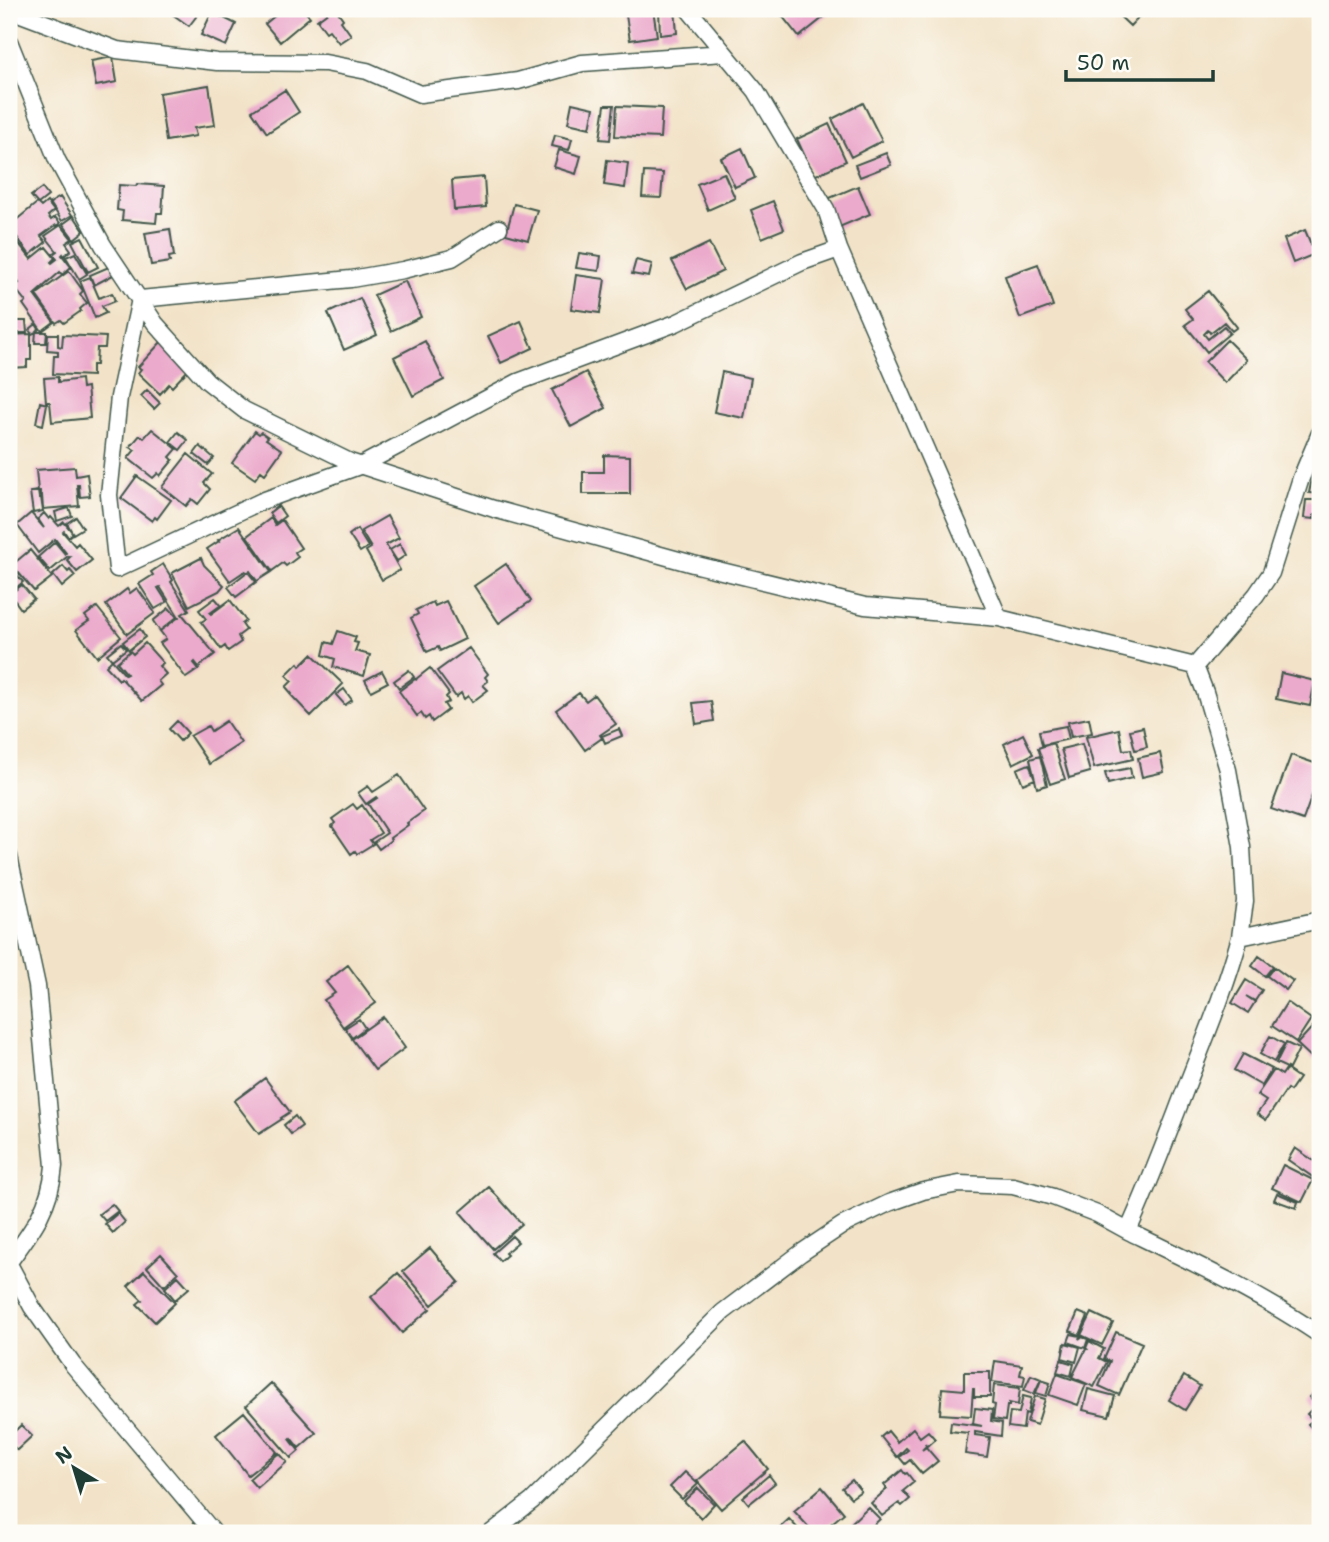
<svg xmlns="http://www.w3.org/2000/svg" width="1329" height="1542" viewBox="0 0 1329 1542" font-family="'Shantell Sans',sans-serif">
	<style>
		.building { fill: #eba9cb }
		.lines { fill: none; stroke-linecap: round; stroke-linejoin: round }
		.street-casing { stroke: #3f564a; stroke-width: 19 }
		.street { stroke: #fff; stroke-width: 16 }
	</style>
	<rect width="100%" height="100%" fill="#fdfcf7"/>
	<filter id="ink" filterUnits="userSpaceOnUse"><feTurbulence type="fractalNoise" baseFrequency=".0143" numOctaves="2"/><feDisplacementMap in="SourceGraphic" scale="14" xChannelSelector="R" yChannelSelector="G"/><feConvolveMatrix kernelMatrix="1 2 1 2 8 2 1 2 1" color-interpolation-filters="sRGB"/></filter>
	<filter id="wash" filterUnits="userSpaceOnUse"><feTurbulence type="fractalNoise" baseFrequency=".00686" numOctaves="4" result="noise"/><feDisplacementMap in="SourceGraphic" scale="28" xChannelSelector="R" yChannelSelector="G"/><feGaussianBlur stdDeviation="1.57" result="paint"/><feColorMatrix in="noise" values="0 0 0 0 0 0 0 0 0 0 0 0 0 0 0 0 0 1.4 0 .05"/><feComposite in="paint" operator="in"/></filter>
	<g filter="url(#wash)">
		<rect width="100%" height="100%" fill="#f2e3c8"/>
		<g id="blocks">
			<path class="building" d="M165 9H202L189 26Z
				M283 9H303L310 17 280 42 265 24Z
				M332 9H336L343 19 341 21 351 35 339 43 329 30 326 32 317 20Z
				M625 9H653L657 36 630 40Z
				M659 9H675L677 33 660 35Z
				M782 9H826L829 13 799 37 779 12Z
				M1112 9H1146L1130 26Z
				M212 12 236 24 226 46 201 35Z
				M113 57 117 82 96 86 91 61Z
				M209 85 215 125 194 128 196 136 166 141 159 93Z
				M285 90 299 112 267 133 252 111Z
				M572 103 594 108 590 128 568 123Z
				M863 103 882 141 851 157 832 119Z
				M605 105H614L610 140 600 139Z
				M617 106 662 108 660 138 615 136Z
				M829 124 846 161 814 176 797 139Z
				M555 135 572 139 569 150 552 146Z
				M742 148 755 178 735 187 721 158Z
				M559 150 581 156 576 174 554 167Z
				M886 153 891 165 860 177 855 165Z
				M607 160 628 163 625 188 604 185Z
				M644 172 663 173 661 198 642 197Z
				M724 173 735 198 708 210 697 184Z
				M484 177 486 207 454 210 452 180Z
				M137 184 164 186 162 213H157L156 223 122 220 123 211 117 210 119 185 136 186Z
				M858 186 870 214 837 228 825 200Z
				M42 188 48 196 38 204 41 207 47 202 54 211 48 216 51 220 55 217 60 223 57 226 56 225 41 236 46 242 30 255 9 226 37 203 31 196Z
				M60 197 72 215 62 221 50 203Z
				M773 201 784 229 762 238 751 210Z
				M514 204 537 210 528 240 506 234Z
				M74 216 84 231 74 239 63 224Z
				M61 225 72 239 66 243 71 250 64 256 63 254 62 255 71 267 62 275 60 272 34 295 54 322 42 331 23 304 26 302 14 287 19 283 9 270V231L31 259 46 247 55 258 51 262 52 263 57 259 53 254 57 251 45 236Z
				M170 229 174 256 169 257 170 262 151 265 145 233Z
				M1305 230 1315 254 1293 263 1284 239Z
				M82 237 98 267 88 272 72 242Z
				M709 243 723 271 687 289 672 261Z
				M75 253 87 274 79 279 66 257Z
				M579 253 601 256 599 271 576 268Z
				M636 260 652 264 649 277 632 274Z
				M1038 264 1053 306 1020 318 1005 276Z
				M111 266 115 274 94 285 90 275Z
				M69 271 83 291 80 294 87 303 80 309 81 311 64 323 61 320 56 323 36 295Z
				M576 275 605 279 600 313 571 309Z
				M90 277 99 298 112 293 115 301 102 306 106 313 95 318 80 281Z
				M405 281 421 317 391 331 374 295Z
				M1208 291 1237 327 1232 331 1224 322 1210 333 1208 330 1204 334 1208 339 1224 326 1230 333 1207 352 1185 325 1193 319 1185 309Z
				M360 298 377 335 344 350 328 313Z
				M9 321H26L27 333H9Z
				M521 321 533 348 501 363 488 336Z
				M36 324 39 329 36 332H47L46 343H35L36 332 32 334 29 330Z
				M31 334V360H27V367L9 368V335Z
				M48 334H58V346L62 347 63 335 106 337 105 348H97L96 365H92V376L53 374 54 356H58V351L47 350Z
				M1227 340 1247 360 1225 383 1205 362Z
				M162 341 190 368 172 387 169 384 160 394 138 373 141 369 138 367Z
				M425 341 444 380 413 396 394 357Z
				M586 372 606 408 571 427 552 390Z
				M722 372 751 378 744 418 714 412Z
				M58 377V382L81 379 82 388 87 387 90 418 52 422 50 402H46L44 378Z
				M147 390 160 403 154 409 141 396Z
				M40 402 47 404 43 425 36 423Z
				M152 429 177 449 170 457 173 460 160 476 158 473 153 478 128 458 135 450 130 447 140 435 144 438Z
				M255 431 259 434 261 432 268 437 266 439 282 450 265 474 261 471 255 479 232 463Z
				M178 432 188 440 180 450 170 442Z
				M200 446 214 458 208 465 194 454Z
				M1319 446 1320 489H1318L1317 494 1309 493Z
				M188 454 212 474 204 483 210 489 198 504 192 499 186 506 162 487Z
				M604 455 630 456V494H583V472H604Z
				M75 467 76 476 87 474 90 496 80 497 79 485H77L79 506 43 509 42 495H40V491H38L39 498 41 497 43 511 33 513 30 492 38 491 36 470Z
				M137 476 171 500 157 519 155 517 152 521 121 498Z
				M1315 497H1320V515H1314V519L1304 518 1306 500H1315Z
				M278 506 285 516 276 523 269 513Z
				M69 508 72 516 57 521 55 512Z
				M31 513 44 528 38 519 44 513 49 519 51 517 59 526 64 522 73 533 68 537 64 531 63 532 75 546 78 543 92 560 77 572 67 560 70 557 68 556 50 571 38 557 55 542 65 554 66 553 55 539 38 553 17 525Z
				M387 516 399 538 386 545 400 570 382 580 366 551 371 548 361 531Z
				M76 517 83 528 73 534 67 523Z
				M271 518 275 525 282 520 301 548 295 552 298 557 286 566 283 563 272 571 247 536Z
				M239 527 271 572 257 581 250 571 248 572 256 582 236 597 228 587 247 572 245 571 230 581 207 549 219 541 218 540Z
				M357 529 368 547 360 552 349 535Z
				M400 544 406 555 397 561 390 550Z
				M30 550 52 577 34 591 12 565Z
				M201 558 204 565 224 585 219 591 189 606 172 573Z
				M163 564 173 580 171 582 189 610 182 614 215 654 199 667 195 662 194 663 199 669 186 678 160 643 166 639 160 631 179 617 160 587 158 588 167 602 155 609 139 584 153 575 151 572Z
				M506 564 531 601 499 623 474 586Z
				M63 566 68 572 70 570 75 576 62 587 53 575Z
				M15 573 23 582 9 594V579Z
				M22 585 34 599 21 609 10 594Z
				M137 588 155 613 127 634 106 605 127 589 130 593Z
				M215 598 221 605 210 613 211 614 230 600 246 621 242 624 246 630 238 636 241 642 228 651 225 646 221 649 201 622 206 619 199 610Z
				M446 601 465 639 440 651 438 647 427 652 411 618 418 614 416 610 433 602 435 606Z
				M97 607 121 637 97 657 76 630 89 621 85 616Z
				M169 608 177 617 160 631 153 621Z
				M140 629 145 637 129 650 123 642Z
				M338 631 356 637 354 642 358 643 355 651 370 655 364 676 333 667 335 659 323 655 326 642 333 644Z
				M121 643 126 649 112 660 125 675 127 674 117 662 130 651 133 654 145 643 163 663 159 666 166 674 158 681 161 685 142 701 121 678 119 680 106 666 112 660 107 654Z
				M469 648 488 674 485 677 488 681 483 685 488 690 472 702 468 696 464 699 461 693 456 697 437 671Z
				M312 654 343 684 311 716 291 695 292 694 286 687 292 681 286 675 298 663 300 666Z
				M430 668 449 694 446 697 449 702 444 704 448 710 432 722 429 716 425 719 421 713 417 716 399 691 415 679 417 680 416 679Z
				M409 670 414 677 399 688 394 681Z
				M382 671 388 682 371 691 365 680Z
				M1281 673 1315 681 1310 706 1276 699Z
				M344 689 352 700 345 705 336 695Z
				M579 693 586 701 594 695 616 724 600 735 602 738 585 750 556 710Z
				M711 701 714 721 696 724 693 703Z
				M1089 718 1092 733 1071 737 1068 722Z
				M177 721 188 733 180 741 169 729Z
				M226 721 241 743 209 764 190 736 208 726 211 731Z
				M1066 726 1069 739 1042 745 1039 731Z
				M1143 727 1147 747 1135 750 1130 730Z
				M619 729 622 736 605 743 602 736Z
				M1119 729 1123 750 1131 749 1133 759 1094 768 1086 737Z
				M1023 734 1033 754 1013 764 1004 744Z
				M1053 743 1065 779 1050 784 1038 748Z
				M1082 744 1090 772 1069 778 1061 749Z
				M1160 753 1164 772 1142 777 1138 758Z
				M1291 755 1320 765V773L1303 820 1271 809Z
				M1040 756 1047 785 1037 788 1030 759Z
				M1029 764 1035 779 1023 784 1017 769Z
				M1130 768 1132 778 1108 784 1105 773Z
				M399 775 424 811 407 823 408 825 390 838 391 840 379 849 374 842 387 833 368 804 377 798 376 797 366 804 358 793 368 786 373 792Z
				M353 804 357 809 362 805 381 833 370 840 373 844 357 854 355 851 351 854 332 826 335 823 332 819Z
				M1259 956 1273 966 1265 976 1252 966Z
				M348 965 376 1003 343 1027 324 1000 335 993 326 982Z
				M1274 967 1293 981 1286 990 1267 976Z
				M1246 980 1262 990 1255 1001 1246 996 1255 1002 1248 1013 1232 1003Z
				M1287 1002 1311 1019 1296 1042 1272 1026Z
				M383 1017 405 1048 375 1070 352 1039Z
				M359 1019 365 1028 352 1038 345 1028Z
				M1317 1022 1320 1025V1053L1314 1060 1297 1044Z
				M1270 1036 1284 1044 1274 1062 1260 1054Z
				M1286 1043 1299 1049 1289 1069 1276 1063Z
				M1243 1054 1272 1069 1262 1086 1234 1070Z
				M1286 1069 1299 1078 1290 1091 1287 1089 1266 1120 1257 1114 1266 1101 1257 1095 1274 1070 1282 1075Z
				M265 1078 290 1112 281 1118 282 1119 259 1134 234 1101Z
				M295 1116 302 1126 291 1134 284 1125Z
				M1295 1148 1320 1165V1182L1288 1160Z
				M1283 1165 1313 1180 1302 1202 1272 1188Z
				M489 1187 522 1224 493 1249 460 1212Z
				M1277 1193 1298 1202 1296 1208 1274 1200Z
				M112 1204 118 1211 105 1221 99 1214Z
				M118 1213 125 1222 113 1233 105 1224Z
				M512 1236 518 1242 505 1253 507 1255 500 1261 493 1253Z
				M430 1248 459 1282 432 1305 403 1271Z
				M161 1254 178 1273 164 1286 147 1267Z
				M144 1271 175 1303 155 1322 137 1304 142 1300 128 1286Z
				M398 1273 430 1309 402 1333 371 1297Z
				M178 1276 189 1288 175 1300 165 1288Z
				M1078 1312 1088 1316 1080 1335 1070 1331Z
				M1092 1313 1113 1323 1102 1345 1081 1335Z
				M1116 1332 1142 1343 1119 1395 1099 1386 1110 1361 1104 1359Z
				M1071 1334 1080 1336 1079 1339 1081 1337 1088 1339 1085 1348 1068 1342Z
				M1089 1341 1104 1349 1099 1358 1107 1362 1094 1387 1072 1377 1086 1349H1087L1086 1348Z
				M1065 1343 1080 1347 1076 1362 1062 1358Z
				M1061 1360 1074 1364 1071 1376 1057 1372Z
				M995 1361 1022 1365 1020 1375 1025 1376 1023 1386 992 1382Z
				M964 1372H990V1397H974V1389H973L971 1416 940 1414 942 1388 964 1390Z
				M1057 1374 1086 1384 1078 1405 1049 1395Z
				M1031 1375 1041 1379 1034 1394 1024 1390Z
				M1184 1376 1200 1386 1185 1410 1169 1400Z
				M1041 1380 1050 1383 1046 1396 1036 1393Z
				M271 1383 316 1433 299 1448 291 1438 290 1439 299 1451 291 1458 246 1406Z
				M994 1385 1020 1388 1018 1405 1009 1403V1406H1007L1005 1421 993 1419 995 1405 992 1404Z
				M1320 1387V1405L1318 1408 1320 1411V1438L1308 1424 1313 1420 1307 1414 1316 1405 1309 1397Z
				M1088 1389 1115 1396 1109 1416 1083 1410Z
				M1023 1396 1031 1398 1028 1414 1025 1413 1023 1429 1008 1427 1010 1412 1019 1413Z
				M1035 1396 1045 1399 1037 1425 1027 1422Z
				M975 1408 992 1410 991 1421 1002 1423 1001 1436 975 1432V1435L990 1437 987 1457 965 1454 968 1433 950 1431 951 1422 982 1426 973 1424Z
				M244 1412 277 1452 248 1475 216 1435Z
				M21 1425 32 1436 17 1450 9 1442V1437Z
				M913 1428 920 1437 928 1431 935 1439 927 1446 925 1443 926 1446 922 1450 926 1447 938 1461 922 1474 910 1460 905 1464 899 1457 908 1450 906 1448 897 1457 881 1437 888 1431 897 1442Z
				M745 1441 768 1469 721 1509 697 1481Z
				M279 1453 287 1462 257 1488 249 1479Z
				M902 1470 905 1474 907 1473 914 1482 903 1491 910 1499 902 1506 899 1503 882 1516 871 1503 887 1489 884 1485Z
				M685 1472 698 1484 682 1499 670 1487Z
				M769 1475 775 1483 749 1504 743 1497Z
				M852 1480 861 1491 851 1498 842 1488Z
				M822 1487 844 1513 820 1533H814L794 1511Z
				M698 1488 714 1504 701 1518 684 1501Z
				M868 1507 880 1519 865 1533H857L849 1525Z
				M789 1519 802 1533H774Z"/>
		</g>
	</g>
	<g filter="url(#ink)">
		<use href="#blocks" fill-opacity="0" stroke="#3f564a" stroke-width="2"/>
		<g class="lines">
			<defs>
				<path id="street" d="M12 9 21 14 117 50 217 62 325 63 367 71 420 94 518 81 582 63 724 53
					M688 9 756 91 826 209 839 249 999 618
					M9 41 57 160 103 245 155 323 207 381 244 410 350 462 494 509 693 564 865 606 999 618 1195 666
					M499 228 452 258 403 270 351 279 140 299 119 397 109 495 117 569 262 501 362 465 518 382 676 323 802 262 839 249
					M9 856 37 986 54 1166C51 1206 32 1231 9 1262
					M1240 937 1245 901 1242 847 1228 770 1205 692 1195 666 1256 595 1271 573 1301 478 1320 433
					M1128 1231C1194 1263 1260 1294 1320 1335
					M9 1264 32 1307 73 1365 214 1533
					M491 1533 532 1501 723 1312 801 1253 843 1225 889 1203 923 1191 959 1184 1013 1186 1053 1197 1097 1214 1128 1231C1150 1183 1168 1134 1187 1085 1206 1036 1226 988 1240 937L1320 920"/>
			</defs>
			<use href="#street" class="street-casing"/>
			<use href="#street" class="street"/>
		</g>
	</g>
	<rect width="1329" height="1542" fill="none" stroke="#fdfcf7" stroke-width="35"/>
	<g transform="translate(74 1468) rotate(322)" stroke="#fdfcf7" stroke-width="5" paint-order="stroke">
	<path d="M0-5L12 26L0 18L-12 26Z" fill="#1f3d34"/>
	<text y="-10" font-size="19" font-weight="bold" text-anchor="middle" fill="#1f3d34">N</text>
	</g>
	<path d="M1066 70v10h147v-10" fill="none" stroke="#1f3d34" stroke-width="3.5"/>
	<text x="1077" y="70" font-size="21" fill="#1f3d34" stroke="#fdfcf7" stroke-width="5" paint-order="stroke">50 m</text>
</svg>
